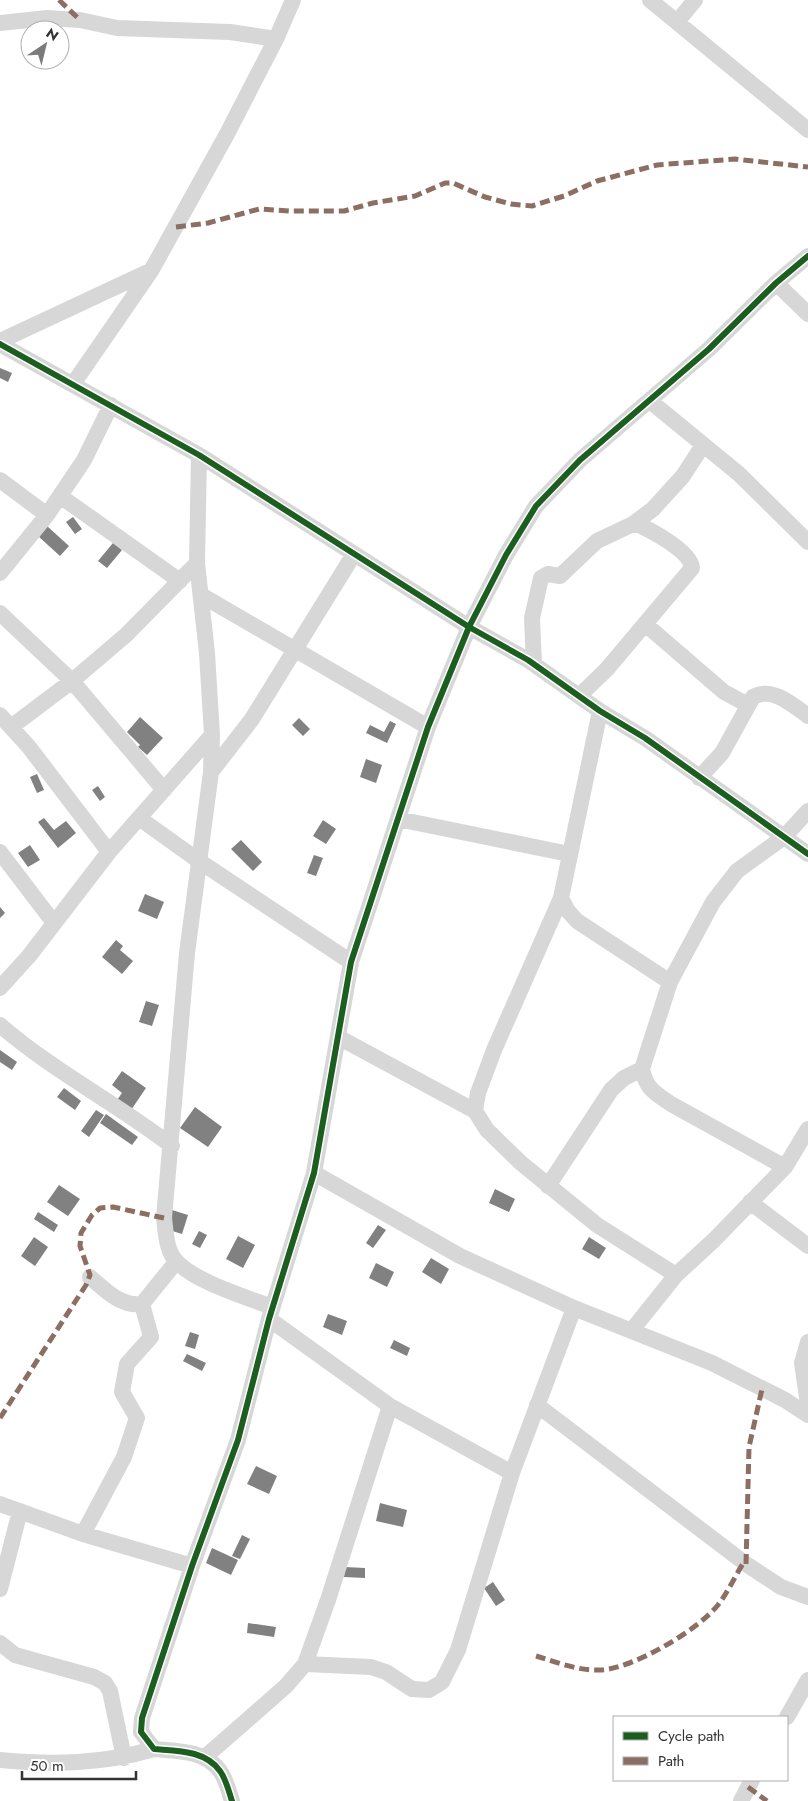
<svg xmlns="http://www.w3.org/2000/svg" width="808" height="1801" viewBox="0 0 808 1801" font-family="Jost,sans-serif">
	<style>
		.building { fill: #818181 }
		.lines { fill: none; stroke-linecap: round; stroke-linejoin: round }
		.minor { stroke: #d7d7d7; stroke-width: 16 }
		.quiet { stroke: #8d6e63; stroke-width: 5; stroke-dasharray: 10 5; stroke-linecap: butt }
		.cycleway-casing { stroke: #fff; stroke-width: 9 }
		.cycleway { stroke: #1b5e20; stroke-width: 6 }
	</style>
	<rect width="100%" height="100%" fill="#fff"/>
	<path class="building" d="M0 368 12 373 8 382 0 378Z
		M73 517 82 529 75 534 66 522Z
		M47 526 69 546 60 556 38 536Z
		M113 543 122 550 107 568 98 561Z
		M140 717 163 738 147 755 138 747 140 745 127 732Z
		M299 718 310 729 303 736 292 725Z
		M390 721 396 724 387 743 366 733 370 725 384 732Z
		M366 759 382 765 376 783 360 777Z
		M37 774 44 790 37 793 30 777Z
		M98 786 105 797 100 801 92 790Z
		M44 818 54 830 66 821 76 833 58 848 38 822Z
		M323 820 336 829 326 844 313 836Z
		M241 840 262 862 253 871 231 849Z
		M30 845 40 860 28 867 18 853Z
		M314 855 323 858 316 876 307 873Z
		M145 894 164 902 157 919 138 911Z
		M0 907 5 913 0 918Z
		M116 940 123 946 120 950 133 961 122 974 102 957Z
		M146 1001 159 1005 152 1026 139 1022Z
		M0 1050 17 1062 12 1070 0 1062Z
		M122 1071 146 1088 131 1110 117 1100 122 1093 112 1085Z
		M64 1088 81 1101 75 1110 57 1097Z
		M195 1107 222 1127 208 1147 180 1128Z
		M96 1110 104 1115 89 1137 81 1131Z
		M106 1114 138 1137 132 1145 100 1123Z
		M59 1185 80 1199 68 1216 47 1202Z
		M495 1189 515 1199 509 1212 489 1203Z
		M172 1210 188 1215 182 1234 166 1229Z
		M38 1212 58 1225 54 1232 34 1219Z
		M378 1225 386 1230 373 1248 366 1243Z
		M199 1231 207 1235 200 1248 192 1244Z
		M238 1236 255 1245 243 1268 226 1259Z
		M34 1237 48 1247 35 1266 21 1256Z
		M589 1237 606 1248 599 1259 582 1249Z
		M431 1258 449 1269 441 1284 422 1272Z
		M376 1263 394 1272 387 1287 369 1278Z
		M328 1314 347 1321 342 1335 323 1327Z
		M190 1332 199 1335 195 1349 185 1346Z
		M394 1340 410 1348 407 1356 390 1348Z
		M187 1354 206 1363 202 1371 183 1361Z
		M256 1466 277 1476 269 1494 247 1484Z
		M380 1503 407 1510 403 1527 376 1521Z
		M242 1535 250 1539 240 1559 232 1556Z
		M212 1548 238 1560 231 1575 206 1563Z
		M345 1567 365 1568V1578L344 1577Z
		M493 1582 505 1600 496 1606 484 1588Z
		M248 1623 276 1627 274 1637 247 1633Z"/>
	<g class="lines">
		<path class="minor" d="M650 0 808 130
			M677 22 695 0
			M0 23 47 18 80 20 117 28 230 32 276 39
			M776 283 808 314
			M0 341 150 271
			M0 344 199 455 469 627 528 660 600 711 645 738 808 854
			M73 384 151 271 227 134 276 39 293 0
			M650 401 739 474 808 542
			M199 455 197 563 207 653 212 735 211 772 187 953 164 1218C166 1233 166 1251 177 1262 196 1282 246 1297 272 1307
			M0 480 47 515
			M60 496 180 581
			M0 573 47 515 84 460 111 405
			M201 595 428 727
			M0 613 72 681 164 790
			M645 624 724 692 748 705
			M534 664 532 618 541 578 548 574 560 576 597 541 633 524 653 509 683 476 703 445
			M579 696 607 669 692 568C691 551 649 529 634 523
			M600 711 561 898 494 1050 478 1093 475 1111 487 1130 521 1163 597 1225 676 1275
			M0 715 29 747 109 852
			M11 727 72 681 126 635 197 563
			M211 772 252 719 354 554
			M699 778 722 753 753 697C772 686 793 705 808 716
			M139 818 199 861 351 962
			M398 819 569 854
			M0 852 54 923
			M561 898 568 911 577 921 670 982
			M0 988 29 956 109 852 212 735
			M0 1025C53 1071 116 1103 172 1146
			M338 1037 475 1111
			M785 1167 671 1104C655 1093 646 1089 642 1069L670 982 713 902 737 871 784 837 808 811
			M314 1173 460 1256 574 1308 712 1363 785 1400 808 1415
			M548 1186 611 1090 624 1078 642 1069
			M750 1202 808 1246
			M90 1277C105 1290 121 1307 142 1304L176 1262
			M269 1319 390 1406 512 1473
			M632 1330 676 1275 714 1240 785 1167 808 1129
			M808 1342 802 1363 808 1404
			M537 1405 746 1564 781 1587 808 1597
			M0 1504 83 1534 192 1566
			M83 1534 124 1457 137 1418 122 1392 127 1364 151 1337 142 1304
			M0 1589 20 1511
			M0 1643 15 1655 94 1677 105 1683 110 1691 124 1758
			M305 1664 371 1667 386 1672 412 1689 429 1690 442 1682 458 1650 512 1473 574 1308
			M787 1717 808 1680
			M205 1757 286 1686 305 1664 328 1600 390 1406
			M0 1760C53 1765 103 1764 154 1749
			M232 1801C229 1792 226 1779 220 1771 205 1750 177 1751 154 1749L141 1732 142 1718 192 1566 238 1440 269 1319 314 1173 351 962 428 727 469 627 506 555 536 506 580 460 709 349 776 283 808 256
			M741 1801 752 1780"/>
		<path class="quiet" d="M59 0 80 20
			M176 227 208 223 259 209 289 211H344L373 203 415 196 445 183H453L485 197 511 204 532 206 564 196 597 181 657 165 735 159 808 167
			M0 1418 86 1285 90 1275 80 1246 81 1233 92 1215 100 1208 113 1207 164 1218
			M746 1564 749 1447 762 1389
			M536 1656C556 1662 578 1671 600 1670 632 1669 697 1631 718 1605 728 1592 735 1576 744 1562
			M748 1787 767 1801"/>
		<defs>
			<path id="cycleway" d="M0 344 199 455 469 627 528 660 600 711 645 738 808 854
				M232 1801C229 1792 226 1779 220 1771 205 1750 177 1751 154 1749L141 1732 142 1718 192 1566 238 1440 269 1319 314 1173 351 962 428 727 469 627 506 555 536 506 580 460 709 349 776 283 808 256"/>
		</defs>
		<use href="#cycleway" class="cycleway-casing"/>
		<use href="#cycleway" class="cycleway"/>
	</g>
	<rect x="613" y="1716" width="175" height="65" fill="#ffffff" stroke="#adadad"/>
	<rect x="623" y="1732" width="25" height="8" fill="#1b5e20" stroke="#adadad"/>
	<text x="658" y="1741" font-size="15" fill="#333333">Cycle path</text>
	<rect x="623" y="1757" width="25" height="8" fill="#8d6e63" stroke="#adadad"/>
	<text x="658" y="1766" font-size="15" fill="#333333">Path</text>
	<g transform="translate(45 45) rotate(35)"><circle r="24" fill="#ffffff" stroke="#adadad"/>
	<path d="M0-4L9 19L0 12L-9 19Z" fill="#7a7a7a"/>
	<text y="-8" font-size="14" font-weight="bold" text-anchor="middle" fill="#333333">N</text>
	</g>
	<path d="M22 1771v8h114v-8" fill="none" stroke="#333333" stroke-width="2.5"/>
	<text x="30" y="1771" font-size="15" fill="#333333" stroke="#ffffff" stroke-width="4" paint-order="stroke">50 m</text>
</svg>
